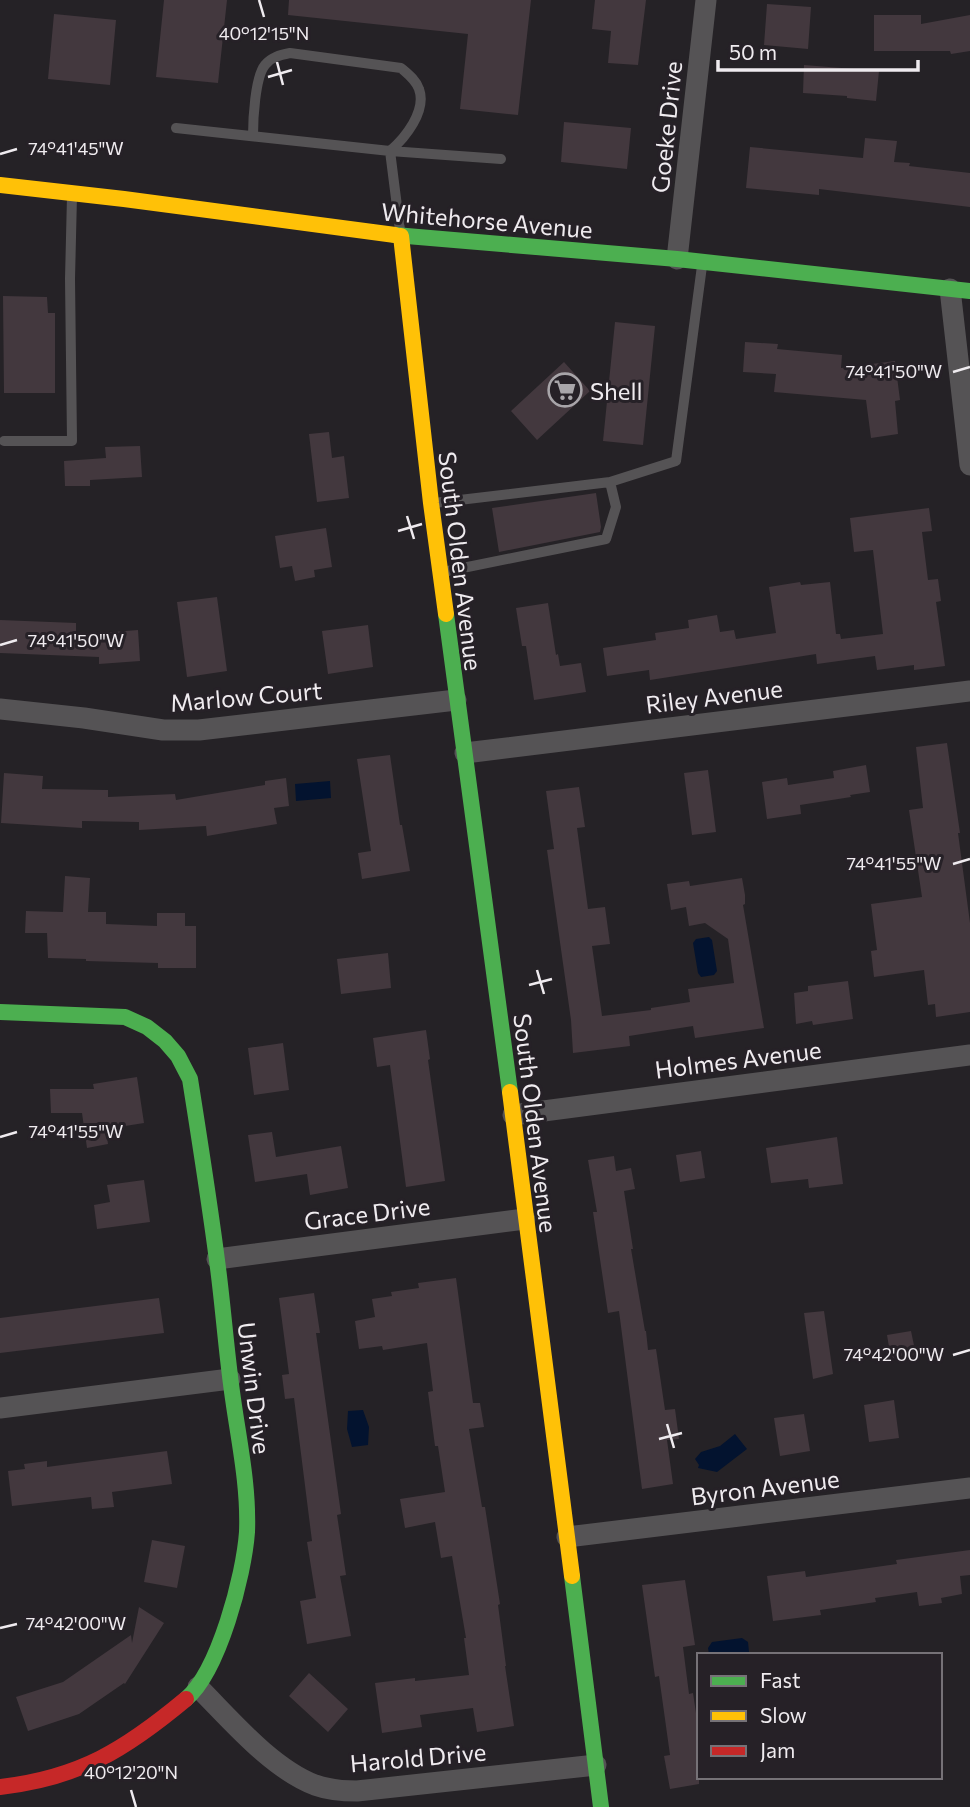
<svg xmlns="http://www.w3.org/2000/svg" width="970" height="1807" viewBox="0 0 970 1807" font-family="Commissioner,sans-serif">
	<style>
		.water { fill: #03132f }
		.building { fill: #43383e }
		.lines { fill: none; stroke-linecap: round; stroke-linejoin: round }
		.lane { stroke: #555355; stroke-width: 10 }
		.street { stroke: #555355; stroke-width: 21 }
		.fast { stroke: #4caf50; stroke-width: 16 }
		.slow { stroke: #ffc107; stroke-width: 16 }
		.jam { stroke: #c62828; stroke-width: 16 }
		.ticks { fill: none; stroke: #efebef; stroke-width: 2.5 }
		.labels { text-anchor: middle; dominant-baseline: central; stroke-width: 6; stroke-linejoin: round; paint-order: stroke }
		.street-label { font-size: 24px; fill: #efebef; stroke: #262127 }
		.poi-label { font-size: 24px; fill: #efebef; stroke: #262127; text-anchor: start }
		.ticks-label { font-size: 18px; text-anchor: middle; fill: #efebef; stroke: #262127; stroke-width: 6; stroke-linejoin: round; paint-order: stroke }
	</style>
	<rect width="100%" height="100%" fill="#252226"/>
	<path class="water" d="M330 781 331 798 296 801 295 784Z
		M709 937 712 940 717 971 714 975 701 977 698 973 693 943 696 939Z
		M363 1410 369 1427 368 1445 352 1447 347 1429 348 1411Z
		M735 1434 747 1449 717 1472 698 1468 699 1465 695 1459 701 1452 720 1446Z
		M742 1638 748 1642 749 1652 747 1655 709 1654 708 1648 712 1642Z"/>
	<path class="building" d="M164 0H227L218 83 156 77Z
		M289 0H531L518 115 460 109 468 34 288 15Z
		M595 0H646L638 65 608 63 611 31 592 29Z
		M767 4 811 7 808 49 764 45Z
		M54 14 116 20 110 85 48 79Z
		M874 15H921V24L970 15V51L951 54 950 51H874Z
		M804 65 879 71 876 101 847 98V96L803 93Z
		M564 122 631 128 627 169 561 162Z
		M865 138 897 141 894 162 910 163 909 166 970 173V207L819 189V195L746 188 750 147 863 158Z
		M3 296 47 297 48 313H55V393H4Z
		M615 322 655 326 643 445 603 441Z
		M745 342 778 344 777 349 842 355 841 368 895 361 900 400 895 401 898 434 871 438 866 400 774 392 776 374 743 372Z
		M564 362 590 391 537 440 511 411Z
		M329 432 332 458 344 456 349 498 317 502 309 434Z
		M140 446 142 477 90 480V486H65L64 461 106 458 105 447Z
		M596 493 601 527 600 532 499 552 492 508Z
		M929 508 932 531 922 532 928 580 938 579 941 601 936 602 945 666 914 670V665L877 670 875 656 817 664 816 654 650 680 649 670 607 676 603 648 656 640 655 633 689 628 688 620 717 615 720 632 734 630 736 639 776 633 769 587 800 582 801 585 830 582 836 634H840L841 639 883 634 873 550 854 552 850 518Z
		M326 528 332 567 314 570 315 577 295 581 292 566 280 568 275 536Z
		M217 597 227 671 187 677 177 602Z
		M548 603 556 655 558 654 560 666 581 663 586 692 534 700 526 646H522L516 608Z
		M0 620 76 623V635L138 630 140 661 99 664V657L0 653Z
		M368 625 373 667 328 674 322 631Z
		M947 743 960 833H958L970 923V1012L936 1017 935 1004 928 1005 924 970 874 977 871 951 877 950 871 904 922 897 909 810 923 808 916 747Z
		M390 755 400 825H402L410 871 362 879 358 853 371 851 357 759Z
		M866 765 870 792 850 795 851 797 800 805 801 814 767 819 762 782 787 778 788 785 834 778 833 771Z
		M708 770 716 832 692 835 684 773Z
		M4 773 43 776 42 789 108 790V797L175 794 176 800 265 785V781L286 778 289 806 274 808 277 824 207 836 206 826 139 830V822L82 821V828L1 823Z
		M579 787 585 827 577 828 588 909 605 907 610 944 592 946 602 1016 651 1010V1008L690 1002 688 989 734 983 728 939 705 923 689 926 686 907 671 910 667 884 689 881 690 886 742 878 745 895V904L743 905 764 1028 695 1038 693 1026 629 1036 630 1046 573 1053 571 1020 547 850 554 849 546 791Z
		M65 876 90 878 88 912H106V924L157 926V913H185V926H196V968H158V963L86 961V959L48 958 47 933H25L26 911 63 912Z
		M388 953 391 988 341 994 337 959Z
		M848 981 853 1019 813 1025 812 1021 796 1024 794 993 808 991V986Z
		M426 1030 430 1059 428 1060 445 1181 406 1187 390 1065 377 1067 373 1038Z
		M283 1043 289 1090 254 1095 248 1048Z
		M137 1077 144 1123 106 1129 108 1144 87 1148 82 1113H51L50 1089H94L93 1084Z
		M272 1132 276 1157 341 1146 348 1188 310 1195 307 1174 255 1182 248 1135Z
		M837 1137 843 1184 809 1188 808 1179 771 1183 766 1148Z
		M701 1151 705 1178 680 1182 676 1155Z
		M614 1156 616 1171 631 1168 635 1189 624 1191 633 1249H631L645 1331H646L648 1350 656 1349 665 1410 675 1409 679 1439 667 1440 673 1484 642 1489 619 1311 608 1313 593 1212H597L588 1160Z
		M144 1180 150 1222 97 1229 94 1205 110 1202 107 1185Z
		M456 1278 473 1403H480L484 1427 469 1429 482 1507H485L500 1604 498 1605 506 1666H505L514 1726 477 1732 473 1708 420 1715 422 1727 382 1733 375 1683 415 1678V1681L469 1675 464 1638H466L452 1556 441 1558 435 1522 405 1528 400 1499 445 1492 438 1446H435L428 1392 433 1391 427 1343 383 1350 382 1346 359 1349 355 1321 375 1317 372 1299 392 1296 391 1292 419 1288 418 1283Z
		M314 1293 320 1333H316L341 1514 337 1515 346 1575 340 1576 351 1636 307 1644 300 1601 316 1598 307 1542 312 1541 294 1398 285 1399 282 1375 289 1374 279 1298Z
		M159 1298 164 1333 0 1353V1318Z
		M824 1311 833 1374 813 1379 804 1313Z
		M911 1331 916 1355 891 1359 887 1335Z
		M894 1400 899 1438 869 1442 864 1405Z
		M804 1414 810 1451 780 1456 774 1418Z
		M167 1451 172 1484 112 1492 114 1507 92 1509 91 1497 12 1506 8 1471 25 1469 24 1464 47 1461V1467Z
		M152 1540 185 1546 177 1588 144 1582Z
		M970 1550V1575L960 1576 962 1594 941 1598 942 1603 919 1606 917 1592 875 1598 876 1602 820 1610 821 1615 773 1621 767 1576 805 1571 806 1577 897 1564 896 1560Z
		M685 1580 695 1645 683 1647 689 1694 693 1693 699 1733V1784L670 1789 664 1756 670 1755 659 1676 655 1677 642 1585Z
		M139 1607 164 1623 125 1684 124 1683 79 1714 28 1731 16 1697 63 1682 131 1635 132 1643Z
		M309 1673 348 1709 328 1732 289 1696Z"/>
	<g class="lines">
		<path class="lane" d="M176 128 390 151 400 230
			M253 136C253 120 255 77 265 65 271 57 280 55 290 53L401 68C408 74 416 80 419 89 427 111 405 138 390 151
			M390 151 501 159
			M4 441H72L70 279 72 196
			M610 482 676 461 702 266
			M434 503 610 482 616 507 606 539 443 572"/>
		<path class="street" d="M677 259 706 0
			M950 289 970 465
			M0 709 84 718 163 730H199L456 700
			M465 753 970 691
			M513 1115 970 1055
			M217 1259 525 1219
			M0 1408 230 1379
			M567 1537 970 1488
			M198 1687C231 1720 271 1768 315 1785 329 1790 343 1791 357 1791L596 1765"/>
		<path class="fast" d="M395 235 677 259 970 291
			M446 614 510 1092
			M0 1012 125 1017 147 1027 165 1041 178 1056 190 1079C200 1142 210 1205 218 1268 223 1307 226 1346 231 1384 237 1433 249 1482 247 1532 244 1575 219 1671 186 1699
			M572 1576 601 1807"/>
		<path class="slow" d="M0 185 124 199 395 235
			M401 236 431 503 446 614
			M510 1092 572 1576"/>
		<path class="jam" d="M0 1787C80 1778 126 1749 186 1699"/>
	</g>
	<path class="ticks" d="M259 0 264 17M277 62 283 85M268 77 292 70M0 154 17 149M953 372 970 367M407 516 414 539M398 531 422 524M0 645 17 640M953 864 970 859M537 970 544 994M529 985 552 979M0 1137 17 1132M953 1355 970 1350M667 1424 674 1448M659 1439 682 1433M0 1628 17 1624M131 1790 136 1807"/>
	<defs>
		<symbol id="supermarket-ring" viewBox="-11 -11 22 22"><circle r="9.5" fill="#262127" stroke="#a8a5a9" stroke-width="1.5"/><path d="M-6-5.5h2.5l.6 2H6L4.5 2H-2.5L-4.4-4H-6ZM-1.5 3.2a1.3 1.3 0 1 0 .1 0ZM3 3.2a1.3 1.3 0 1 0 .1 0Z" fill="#a8a5a9"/></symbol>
	</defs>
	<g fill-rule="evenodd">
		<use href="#supermarket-ring" x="546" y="371" width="38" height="38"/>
	</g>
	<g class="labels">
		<g class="street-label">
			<text transform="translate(666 127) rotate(-84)">Goeke Drive</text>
			<text transform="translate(487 220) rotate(5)">Whitehorse Avenue</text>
			<text transform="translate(461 561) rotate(83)">South Olden Avenue</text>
			<text transform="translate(246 696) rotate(-5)">Marlow Court</text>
			<text transform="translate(714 696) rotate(-7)">Riley Avenue</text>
			<text transform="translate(738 1059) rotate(-7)">Holmes Avenue</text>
			<text transform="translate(536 1123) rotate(83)">South Olden Avenue</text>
			<text transform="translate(367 1213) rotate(-7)">Grace Drive</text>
			<text transform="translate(255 1388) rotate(83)">Unwin Drive</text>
			<text transform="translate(765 1487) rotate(-7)">Byron Avenue</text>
			<text transform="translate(418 1757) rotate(-5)">Harold Drive</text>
		</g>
		<g class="poi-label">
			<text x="590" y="390">Shell</text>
		</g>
	</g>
	<g class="ticks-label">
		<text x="264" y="40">40°12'15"N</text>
		<text x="76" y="155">74°41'45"W</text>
		<text x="894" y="378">74°41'50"W</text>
		<text x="76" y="647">74°41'50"W</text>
		<text x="894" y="870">74°41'55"W</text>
		<text x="76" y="1138">74°41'55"W</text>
		<text x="894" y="1361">74°42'00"W</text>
		<text x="76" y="1630">74°42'00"W</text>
		<text x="131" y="1779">40°12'20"N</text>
	</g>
	<rect x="697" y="1653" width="245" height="126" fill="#262127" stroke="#767277" stroke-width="2"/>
	<rect x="711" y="1676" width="35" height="10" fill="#4caf50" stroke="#767277" stroke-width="2"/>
	<text x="760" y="1688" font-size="21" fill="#efebef">Fast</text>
	<rect x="711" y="1711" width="35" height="10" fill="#ffc107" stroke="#767277" stroke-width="2"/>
	<text x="760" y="1723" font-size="21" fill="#efebef">Slow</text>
	<rect x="711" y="1746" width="35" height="10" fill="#c62828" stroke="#767277" stroke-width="2"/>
	<text x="760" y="1758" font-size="21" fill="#efebef">Jam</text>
	<path d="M718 60v10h200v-10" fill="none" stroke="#efebef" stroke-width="3.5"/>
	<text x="729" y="60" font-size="21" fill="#efebef" stroke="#262127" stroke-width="5" paint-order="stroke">50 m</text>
</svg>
